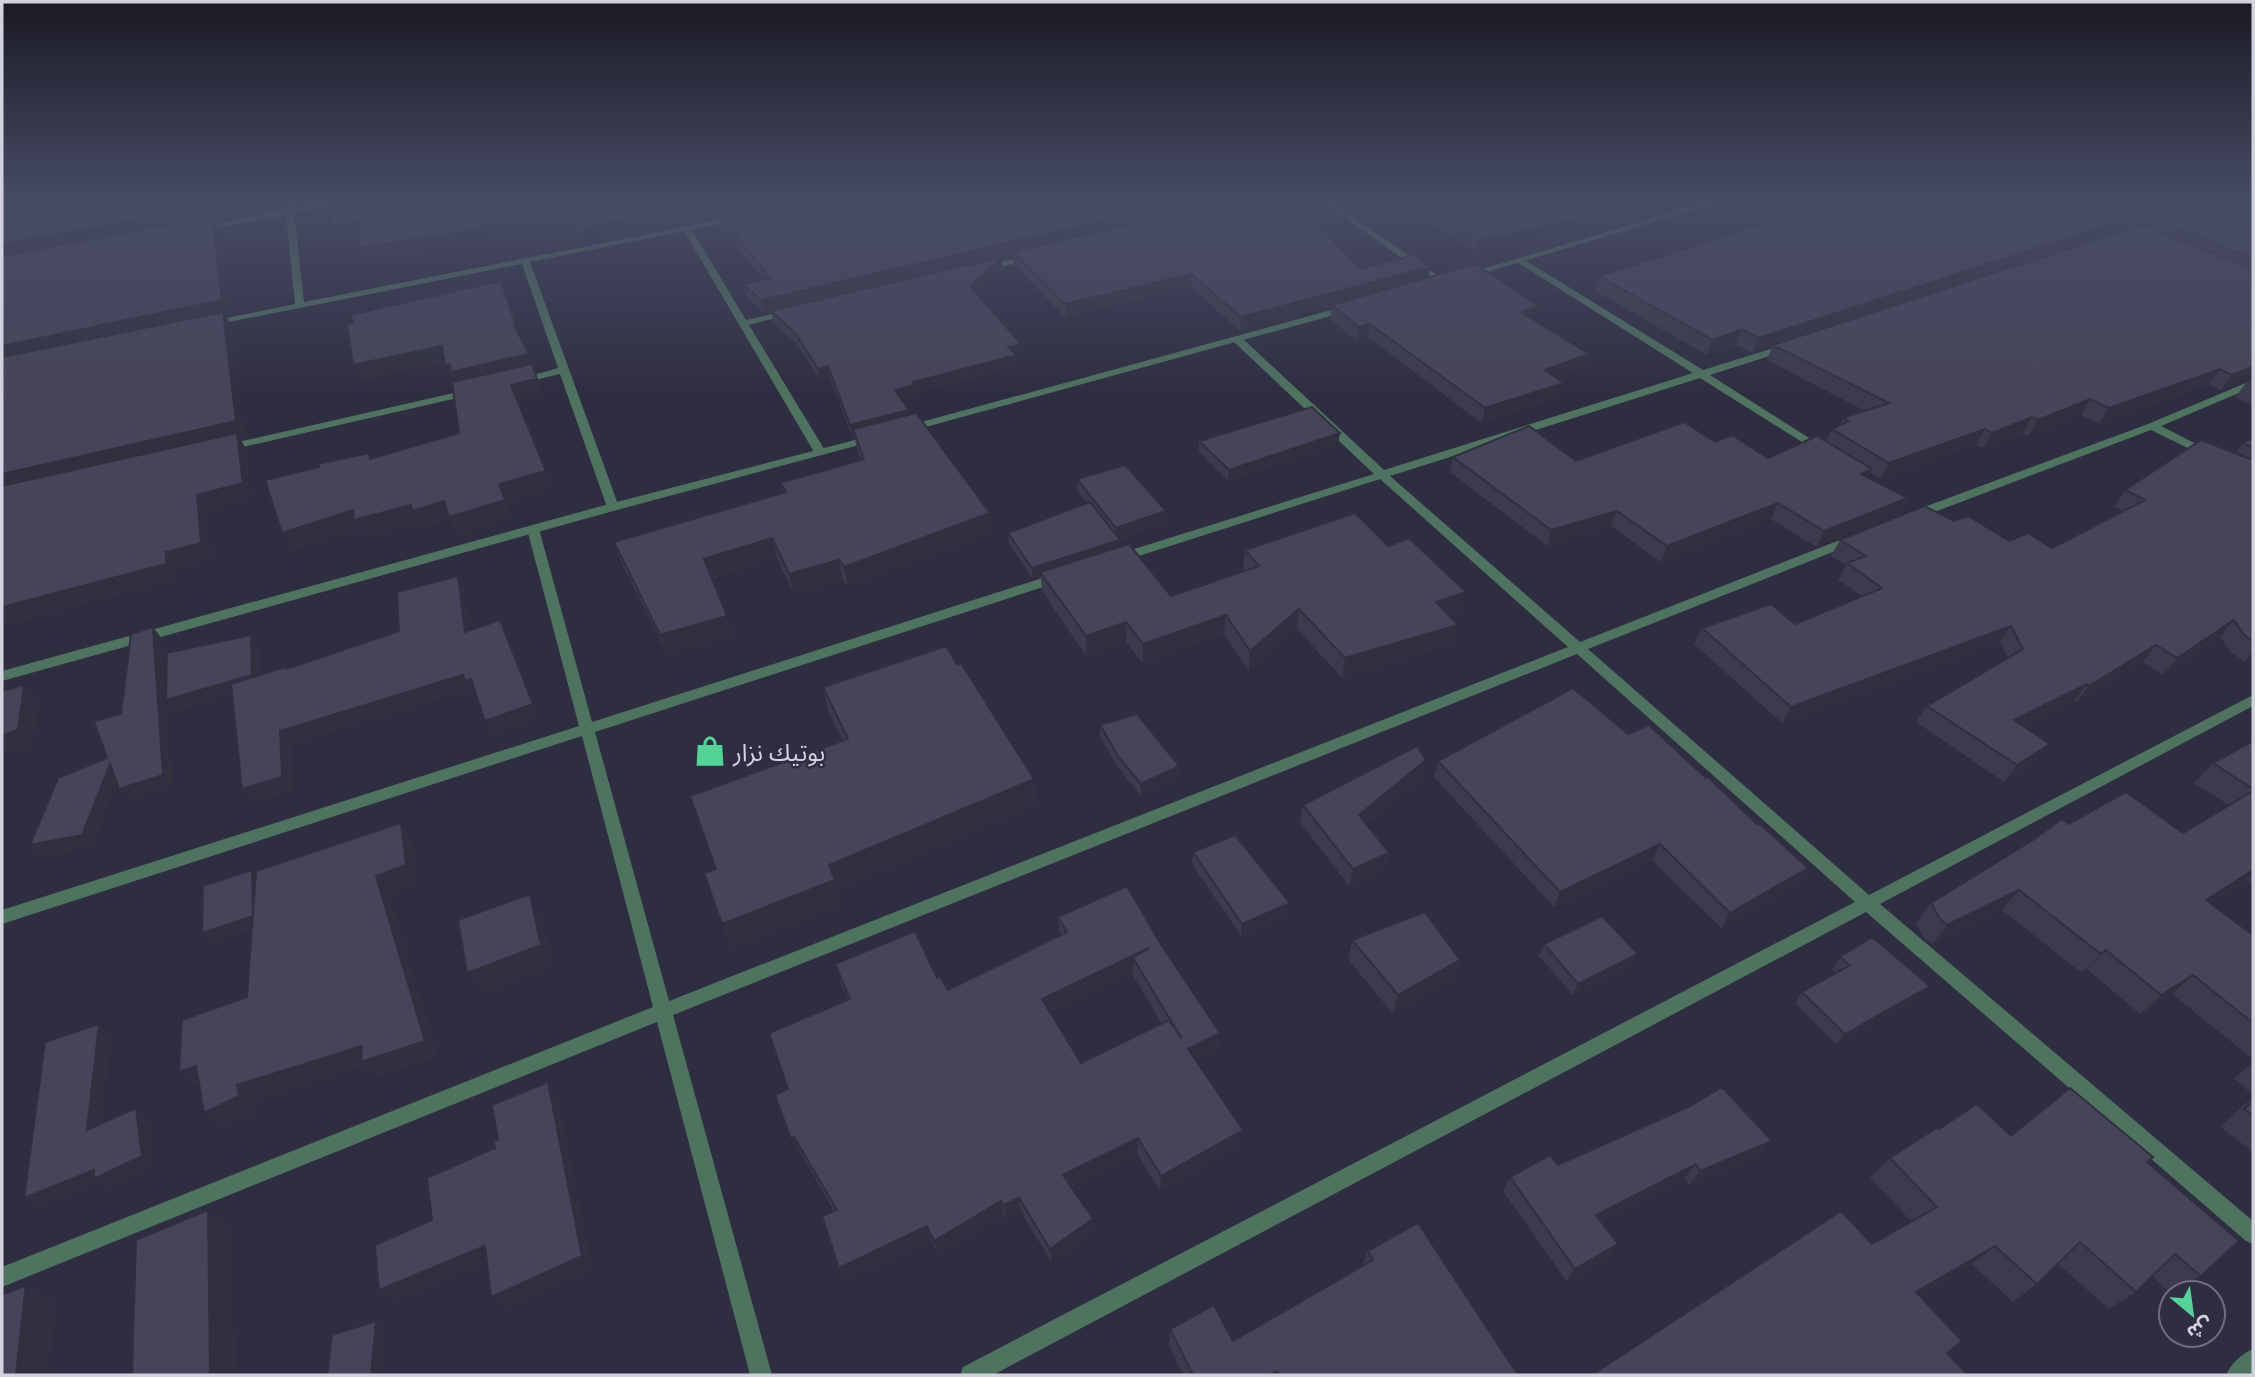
<svg xmlns="http://www.w3.org/2000/svg" width="2255" height="1377" viewBox="0 0 2255 1377" font-family="'Open Sans','Noto Sans Arabic',sans-serif">
	<style>
		.lines { fill: none; stroke-linecap: round; stroke-linejoin: round }
		.minor { fill: #4e735e; fill-rule: evenodd }
		.tertiary { fill: #4e735e; fill-rule: evenodd }
		.wall { fill: #3c3a4d; fill-rule: evenodd }
		.shaded-wall { fill: #31303f }
		.building { fill: #46445a; stroke: #31303f; stroke-width: 2; fill-rule: evenodd }
		.labels { text-anchor: middle; dominant-baseline: central; stroke-width: 5; stroke-linejoin: round; paint-order: stroke }
		.poi-label { font-size: 24px; fill: #d2d2df; stroke: #2f2d42; text-anchor: start }
	</style>
	<rect width="100%" height="100%" fill="#2f2d42"/>
	<g class="lines">
		<path class="minor" d="M293 202 294 208 323 202H343L294 213 304 302 740 216V220L692 230 746 320 789 310 794 313 749 325 826 452 820 455 814 452 684 231 530 262 619 507 613 511 607 507 560 374 518 384 513 381 558 368 522 264 208 326V322L295 304 286 215 200 231 196 228 285 209V202Z
			M1031 254 1034 255V259L986 270 981 267Z
			M1520 257 1703 370 1783 345H1791V349L1710 375 1828 450 1826 452H1818L1700 378 1390 476 1580 642 1850 536H1858L1860 539 1858 542 1588 649 1869 895 2253 695V706L1880 904 2253 1221V1244L2246 1241 1866 912 993 1375H960L963 1367 1855 902 1577 654 673 1015 772 1375H750L657 1022 2 1287V1267L653 1007 582 736 2 924V910L579 726 527 529 529 526H537L539 529 592 722 1052 575H1062L1063 578 1062 581 595 732 669 1001 1568 647 1380 479 1123 561 1119 562 1113 558 1115 555 1374 474 1234 342V338H1242L1384 470 1693 373 1517 262 1515 260Z
			M2253 380V387L2161 426 2212 452V456H2204L2151 430 1916 519H1908L1906 516 1908 513 2148 424Z
			M471 389 476 392 475 394 225 451 219 448 225 445Z
			M2253 1349V1375H2226C2231 1364 2241 1354 2253 1349Z"/>
		<path class="tertiary" d="M1322 202H1332L1447 282 1439 284Z
			M1707 202H1722L1470 277 1462 275Z
			M1346 306 1351 309 1349 311 911 431 907 432 901 429 903 427Z
			M874 435 878 436V440L617 510 2 681V671L609 504Z"/>
	</g>
	<path class="wall" d="M551 202H1296L1361 269 1430 267 1428 277 1539 306 1535 320 1589 354 1585 368 1557 378 1559 397 1481 423 1368 337 1357 341 1330 319 1332 306 1240 331 1191 287 1066 318 1014 265 1013 255 1002 257V268L976 292 1021 344V355L1017 356 1018 366 917 393V396L902 400 910 414 992 533 848 586 843 580 794 594 777 558 712 578 733 635 668 655 621 562 614 542 783 493 780 483 861 460 857 448 854 436 852 437 830 377 820 380 798 345 773 322 771 311 764 313 747 298 743 284 764 280 721 226 719 216 714 217 712 215 585 241 574 224 561 227Z
		M1391 202H1696L1670 210 1475 251Z
		M1793 202H2253V378L2221 390 2209 385 2099 424 2081 415 2028 436 2023 433 1983 448 1976 445 1880 479 1870 473 1868 477 1908 498 1899 514 1816 547 1771 519 1661 562 1611 526 1547 546 1450 472 1453 457 1576 461 1715 442 1768 458 1826 441 1832 429 1840 425 1843 418 1865 411 1767 360 1772 347 1753 353 1736 345 1707 355 1595 291 1599 276 1772 220 1777 207ZM2157 220 2151 229 2139 226ZM2123 224 2133 228 2118 233Z
		M2253 379V406L2235 397 2247 382Z
		M2253 438V656L2245 661 2231 653 2220 637 2163 675 2143 662 2076 702 2074 701 2023 726 2037 760 2004 782 1916 722 1927 706 2008 658 2000 642 1782 723 1694 644 1702 628 1795 624 1862 596 1838 580 1846 565 1831 556 1840 540 1954 521 2009 541 2052 548 2123 511 2114 507 2125 490 2235 453 2243 443Z
		M1199 441 1338 444 1228 481 1199 452Z
		M1077 479 1166 523 1118 539 1120 547 1171 596 1245 571 1243 569 1245 550 1388 546 1461 611 1449 615 1458 625 1453 644 1342 678 1297 629 1249 671 1224 634 1143 663 1126 642 1086 656 1042 591 1041 577 1033 579 1009 544 1008 533 1087 503 1077 491Z
		M957 664 1034 779 1036 805 838 890 842 905 732 949 722 924 716 869 843 741 829 713 823 687Z
		M1100 725 1179 766V778L1141 796 1118 767 1100 737Z
		M1628 734 1706 778 1808 868 1798 884 1721 928 1652 860 1554 907 1434 777 1438 761Z
		M2253 741V884L2248 880 2211 903 2253 935V1059L2172 994 2140 1014 2087 969 2082 973 2002 910 1932 944 1924 938 1916 923 1931 903 2069 824 2183 833 2229 805 2194 783 2213 763Z
		M1422 778 1366 824 1389 853 1385 870 1349 886 1300 822 1303 805Z
		M1193 852 1288 914 1241 936 1192 864Z
		M1127 886 1219 1049 1196 1060 1240 1145 1160 1191 1137 1153 1071 1187 1093 1219 1094 1233 1052 1263 1021 1212 1006 1220 1004 1215 938 1255 931 1240 845 1281 839 1268 834 1211 801 1153 798 1154 791 1139 788 1089 848 1000 840 981 835 964 937 978 948 990 1060 935 1058 917ZM1133 973V975L1162 1024 1081 1063 1050 1012Z
		M1352 940 1460 960 1454 979 1393 1014 1348 959Z
		M1544 944 1638 954 1632 966 1573 995 1539 956Z
		M1840 957 1930 986 1920 997 1836 1044 1795 1003 1802 992 1837 973 1832 969Z
		M2253 1063V1095L2234 1078Z
		M2253 1097V1152L2220 1127Z
		M1939 1129 2011 1136 2147 1162 2201 1276 2171 1294 2152 1276 2136 1292 2109 1309 2058 1264 2037 1284 2013 1302 1972 1264 1919 1295 1947 1353 1592 1375 1872 1244 1912 1222 1870 1178 1890 1158Z
		M1761 1156 1689 1185 1685 1178 1601 1222 1609 1257 1567 1282 1503 1191 1510 1177 1558 1165Z
		M1368 1251 1518 1375H1183L1169 1346 1170 1329 1233 1341 1362 1266Z"/>
	<path class="shaded-wall" d="M211 202H217L219 220H215L220 230 230 315 226 316 232 327 245 437 240 438 246 449 252 499 207 511 212 559 177 569V580L2 627V244Z
		M513 202H524L527 213 484 221 490 238H487L482 226 480 209Z
		M709 202 712 215 585 241 581 228Z
		M721 202H788L718 214 719 216 714 217 711 205Z
		M1183 202H1237L1013 252V255L1002 257V268L971 296 970 286 1001 258 764 313 761 300Z
		M1661 202H1696L1670 210 1475 251 1477 241Z
		M2177 202H2210L2133 228 2141 214Z
		M570 212 574 224 561 227 556 214Z
		M2126 219 2118 234 1773 345 1772 347 1753 353 1759 338Z
		M359 221 365 233 339 238 333 226Z
		M483 228 488 241 364 261 359 248Z
		M1430 267 1428 280 1240 331 1241 317Z
		M1191 274V287L1066 318 1065 304Z
		M507 297 522 340 514 325Z
		M1539 306 1535 320 1521 312Z
		M1370 324 1368 337 1357 341 1359 327Z
		M1742 329 1736 345 1707 355 1713 340Z
		M1021 344V355L1017 356 1018 366 917 393V396L897 401 895 390 913 382 1008 347Z
		M442 346 449 362 361 382 353 365Z
		M529 354 543 397 518 402 511 385 458 388 455 381H452L445 365Z
		M1589 354 1585 368 1541 384 1545 370Z
		M828 366 830 377 820 380 818 369Z
		M2253 367V378L2221 390 2232 375Z
		M2220 369 2209 385 2099 424 2109 408Z
		M1564 383 1559 397 1481 423 1485 408Z
		M2090 399 2081 415 2028 436 2038 420Z
		M909 410 911 421 853 429 854 436 852 437 850 425Z
		M2032 417 2023 433 1983 448 1992 433Z
		M1985 429 1976 445 1880 479 1889 463Z
		M1340 433 1338 444 1228 481 1229 470Z
		M1872 469 1864 485 1861 474Z
		M546 471 553 489 507 502 513 518 457 535 450 520 422 529 419 524 364 538 360 530 293 551 282 533 353 510 411 505 499 484Z
		M1908 498 1899 514 1816 547 1824 531Z
		M1778 503 1771 519 1661 562 1667 546Z
		M1166 511V523L1116 539V528Z
		M1617 511 1611 526 1547 546 1551 530Z
		M990 513 992 533 848 586 844 567Z
		M772 538 777 558 710 578 704 559Z
		M1120 540V552L1040 572 1041 577 1033 579 1032 568Z
		M839 560 843 580 794 594 789 574Z
		M458 576 465 591 472 646 465 632Z
		M1466 592 1461 611 1431 622 1436 602Z
		M1299 609 1297 629 1249 671 1250 651Z
		M1226 615 1224 634 1143 663V644Z
		M727 616 733 635 668 655 660 635Z
		M500 620 540 718 492 736 485 721Z
		M2234 620 2220 637 2163 675 2177 658Z
		M1126 622V642L1086 656V636Z
		M1458 625 1453 644 1342 678 1345 658Z
		M2011 626 2000 642 1782 723 1791 707Z
		M153 627 162 639 166 700 251 635 259 646 260 687 175 712 167 701 173 787 129 800 119 789Z
		M2156 645 2143 662 2076 702 2089 686Z
		M2253 651V656L2245 661Z
		M463 675 471 679 478 694 472 696 470 690 291 745 292 792 253 804 242 789 280 731Z
		M2087 684 2074 701 2002 737 2014 720Z
		M24 685 39 701 33 746 2 756V735Z
		M2050 744 2037 760 2004 782 2017 765Z
		M1426 760 1422 778 1355 832 1359 815Z
		M110 764 120 775 93 847 41 857 30 845Z
		M1179 766V778L1141 796V784Z
		M1034 779 1036 805 838 890 842 905 732 949 722 924 829 865Z
		M401 823 413 841 418 883 389 894 439 1057 376 1078 365 1066 254 1101 257 1113 222 1129 204 1113 237 1085Z
		M1660 844 1652 860 1554 907 1560 892Z
		M1389 853 1385 870 1349 886 1353 869Z
		M1808 868 1798 884 1721 928 1730 913Z
		M252 870 262 882V927L212 944 202 933Z
		M2253 870V875L2248 880 2186 919 2206 900Z
		M2019 890 2002 910 1932 944 1947 925Z
		M530 894 543 917 554 967 482 995 467 973Z
		M1290 903 1288 914 1241 936 1242 924Z
		M1149 948 1133 958V973L1043 1016 1042 999Z
		M2106 950 2087 969 2082 973 2101 954Z
		M1638 954 1632 966 1573 995 1578 984Z
		M1460 960 1454 979 1393 1014 1398 995Z
		M2193 975 2172 994 2140 1014 2161 995Z
		M1930 986 1920 997 1836 1044 1845 1034Z
		M99 1024 112 1035 100 1140 87 1130Z
		M1220 1033 1219 1049 1187 1065 1188 1049Z
		M196 1066 214 1082 197 1088 179 1072Z
		M548 1082 558 1097 593 1269 504 1309 491 1297Z
		M136 1108 149 1118 155 1166 108 1189 100 1183 38 1207 24 1198Z
		M1243 1130 1240 1145 1160 1191 1161 1176Z
		M794 1137 801 1153 798 1154 791 1139Z
		M1138 1138 1137 1153 1064 1190 1063 1175Z
		M1772 1141 1761 1156 1689 1185 1700 1171Z
		M1696 1164 1685 1178 1587 1229 1596 1215Z
		M1019 1198 1021 1212 1006 1220 1004 1205Z
		M1001 1201 1004 1215 938 1255 934 1241Z
		M208 1210 232 1229 236 1375H210Z
		M1093 1219 1094 1233 1052 1263 1050 1249Z
		M927 1226 931 1240 845 1281 839 1268Z
		M1618 1244 1609 1257 1567 1282 1575 1269Z
		M485 1246 497 1259 394 1302 379 1290Z
		M1995 1246 1972 1264 1894 1309 1916 1292Z
		M26 1285 56 1303 49 1375H16Z
		M376 1321 387 1330 383 1375H371Z"/>
	<path class="building" d="M2 202H211V206L2 244Z
		M330 202H513L480 209 485 225 482 226 483 228 359 248V221L333 226Z
		M552 202H707L581 228 570 212 556 214Z
		M771 202H1183L761 300 743 284 771 278 718 214Z
		M1224 202H1296L1361 269 1414 255 1430 267 1241 317 1191 274 1065 304 1013 252Z
		M1410 202H1661L1477 241Z
		M1793 202H2086L2126 219 1759 338 1742 329 1713 340 1599 276 1780 218 1777 207Z
		M2113 202H2177L2141 214Z
		M2209 202H2253V259L2157 220Z
		M213 216 222 300 2 346V256Z
		M2141 225 2253 269V367L2232 375 2220 369 2109 408 2090 399 2038 420 2032 417 1992 433 1985 429 1889 463 1832 429 1849 421 1843 418 1889 403 1773 345Z
		M1002 257 970 286 1021 344 1008 347 1017 355 913 382 915 385 895 390 909 410 850 425 828 366 818 369 796 334 771 311Z
		M1475 264 1539 306 1521 312 1589 354 1545 370 1564 383 1485 408 1370 324 1359 327 1332 305Z
		M501 281 516 325H514L529 354 451 372 450 364 445 365 442 346 353 365 347 324 353 323 350 315Z
		M223 312 236 421 2 474V357Z
		M532 364 537 379 511 385 546 471 499 484 505 500 449 517 444 501 413 511 411 505 354 520 353 510 282 533 265 480 319 467 318 464 369 453 370 459 459 433 452 382Z
		M2253 379V385L2247 382Z
		M1312 407 1340 433 1229 470 1199 441Z
		M916 413 990 513 844 567 839 560 789 574 772 538 704 559 727 616 660 635 614 542 786 492 780 483 864 459 853 429Z
		M1684 422 1715 442 1732 435 1768 458 1817 436 1872 469 1861 474 1908 498 1824 531 1778 503 1667 546 1617 511 1551 530 1453 457 1529 426 1576 461Z
		M237 433 243 483 197 495 201 543 166 552V564L2 607V486Z
		M2253 438V448L2243 443Z
		M2201 440 2253 460V641L2245 636 2234 620 2177 658 2156 645 2089 686 2087 684 2014 720 2050 744 2017 765 1927 706 2023 649 2011 626 1791 707 1702 628 1771 604 1795 624 1882 588 1847 563 1866 556 1840 540 1924 506 1954 521 1968 516 2009 541 2028 533 2052 548 2145 500 2125 490Z
		M1125 465 1166 511 1116 528 1077 479Z
		M1090 502 1120 540 1032 568 1008 533Z
		M1355 513 1388 546 1409 538 1466 592 1436 602 1458 625 1345 658 1299 609 1250 651 1226 615 1143 644 1126 622 1086 636 1040 572 1129 544 1171 596 1259 566 1245 550Z
		M458 576 465 632 500 620 533 704 485 721 471 679 465 681 463 675 280 731 282 777 242 789 231 684 285 667 286 669 399 631 397 592Z
		M153 627 163 775 119 789 110 764 82 835 30 845 58 778 107 758 94 721 121 714 131 634Z
		M251 635 252 675 166 700 167 653Z
		M946 646 957 664 961 663 1034 779 829 865 835 880 722 924 704 873 716 869 690 796 848 739 823 687Z
		M24 685 18 730 2 735V691Z
		M1573 688 1628 734 1649 725 1706 778 1708 777 1757 824 1759 823 1808 868 1730 913 1660 844 1560 892 1438 761Z
		M1137 714 1179 766 1141 784 1118 756 1100 725Z
		M2253 741V789L2213 763Z
		M1417 746 1426 760 1359 815 1389 853 1353 869 1303 805Z
		M2253 791V870L2206 900 2253 935V1023L2193 975 2161 995 2106 950 2101 954 2019 890 1947 925 1940 919 1931 903 2033 840 2062 819 2069 824 2126 792 2183 833Z
		M401 823 406 865 376 876 425 1041 361 1062 362 1046 237 1085 239 1096 204 1113 196 1066 179 1072 182 1020 247 997 256 871Z
		M1235 835 1290 903 1242 924 1193 852Z
		M252 870 253 916 202 933 203 886Z
		M1127 886 1160 943 1220 1033 1188 1049 1243 1130 1161 1176 1138 1138 1063 1175 1093 1219 1050 1249 1019 1198 1004 1205 1001 1201 934 1241 927 1226 839 1268 822 1216 837 1210 794 1137 791 1139 775 1095 788 1089 769 1033 850 999 835 964 915 931 937 978 940 976 948 990 1067 932 1058 917ZM1149 948 1133 958 1182 1039 1169 1020 1081 1063 1042 999Z
		M530 894 541 945 467 973 458 920Z
		M1425 912 1460 960 1398 995 1352 940Z
		M1602 916 1638 954 1578 984 1544 944Z
		M1872 937 1930 986 1845 1034 1802 992 1850 965 1840 957Z
		M99 1024 87 1130 136 1108 142 1156 94 1179V1170L24 1198 45 1042Z
		M548 1082 582 1256 491 1297 485 1246 379 1290 375 1245 432 1220 427 1178 495 1148 494 1141 498 1140 492 1105Z
		M1722 1087 1772 1141 1700 1171 1696 1164 1596 1215 1618 1244 1575 1269 1510 1177 1550 1155 1558 1165 1690 1106Z
		M2070 1088 2153 1157 2147 1162 2239 1241 2201 1276 2175 1254 2136 1292 2080 1242 2037 1284 1995 1246 1916 1292 1962 1341 1947 1353 1968 1375H1592L1841 1211 1872 1244 1937 1207 1890 1158 1938 1127 1939 1129 1977 1104 2011 1136Z
		M2253 1101V1116L2244 1109Z
		M208 1210 210 1375H132L136 1240Z
		M1418 1223 1518 1375H1279L1277 1371 1269 1375H1193L1170 1329 1214 1305 1233 1341 1373 1260 1368 1251Z
		M26 1285 16 1375H2V1295Z
		M376 1321 371 1375H327L332 1335Z"/>
	<linearGradient id="sky" x2="0" y2="1"><stop stop-color="#1a1924"/><stop offset="0.51" stop-color="#474c65"/><stop offset="1" stop-color="#474c65" stop-opacity="0"/></linearGradient>
	<rect width="2255" height="395" fill="url(#sky)"/>
	<defs>
		<symbol id="shop-bare" viewBox="-9 -9 18 18"><path d="M-5-2.5h2.3a2.7 3.5 0 0 1 5.4 0H5L5.5 6h-11ZM-1.5-2.5h3a1.5 2.3 0 0 0-3 0Z" fill="#53d396" stroke="#2f2d42" stroke-width="2.5" paint-order="stroke"/></symbol>
	</defs>
	<g fill-rule="evenodd">
		<use href="#shop-bare" x="688" y="729" width="44" height="44"/>
	</g>
	<g class="labels">
		<g class="poi-label">
			<text x="733" y="751">بوتيك نزار</text>
		</g>
	</g>
	<rect width="2255" height="1377" fill="none" stroke="#d2d2df" stroke-width="7"/>
	<g transform="translate(2192 1314) rotate(151)"><circle r="33" fill="#2f2d42" stroke="#706f81" stroke-width="2"/>
	<path d="M0-5L12 26L0 18L-12 26Z" fill="#53d396"/>
	<text y="-10" font-size="19" font-weight="bold" text-anchor="middle" fill="#d2d2df">ش</text>
	</g>
</svg>
